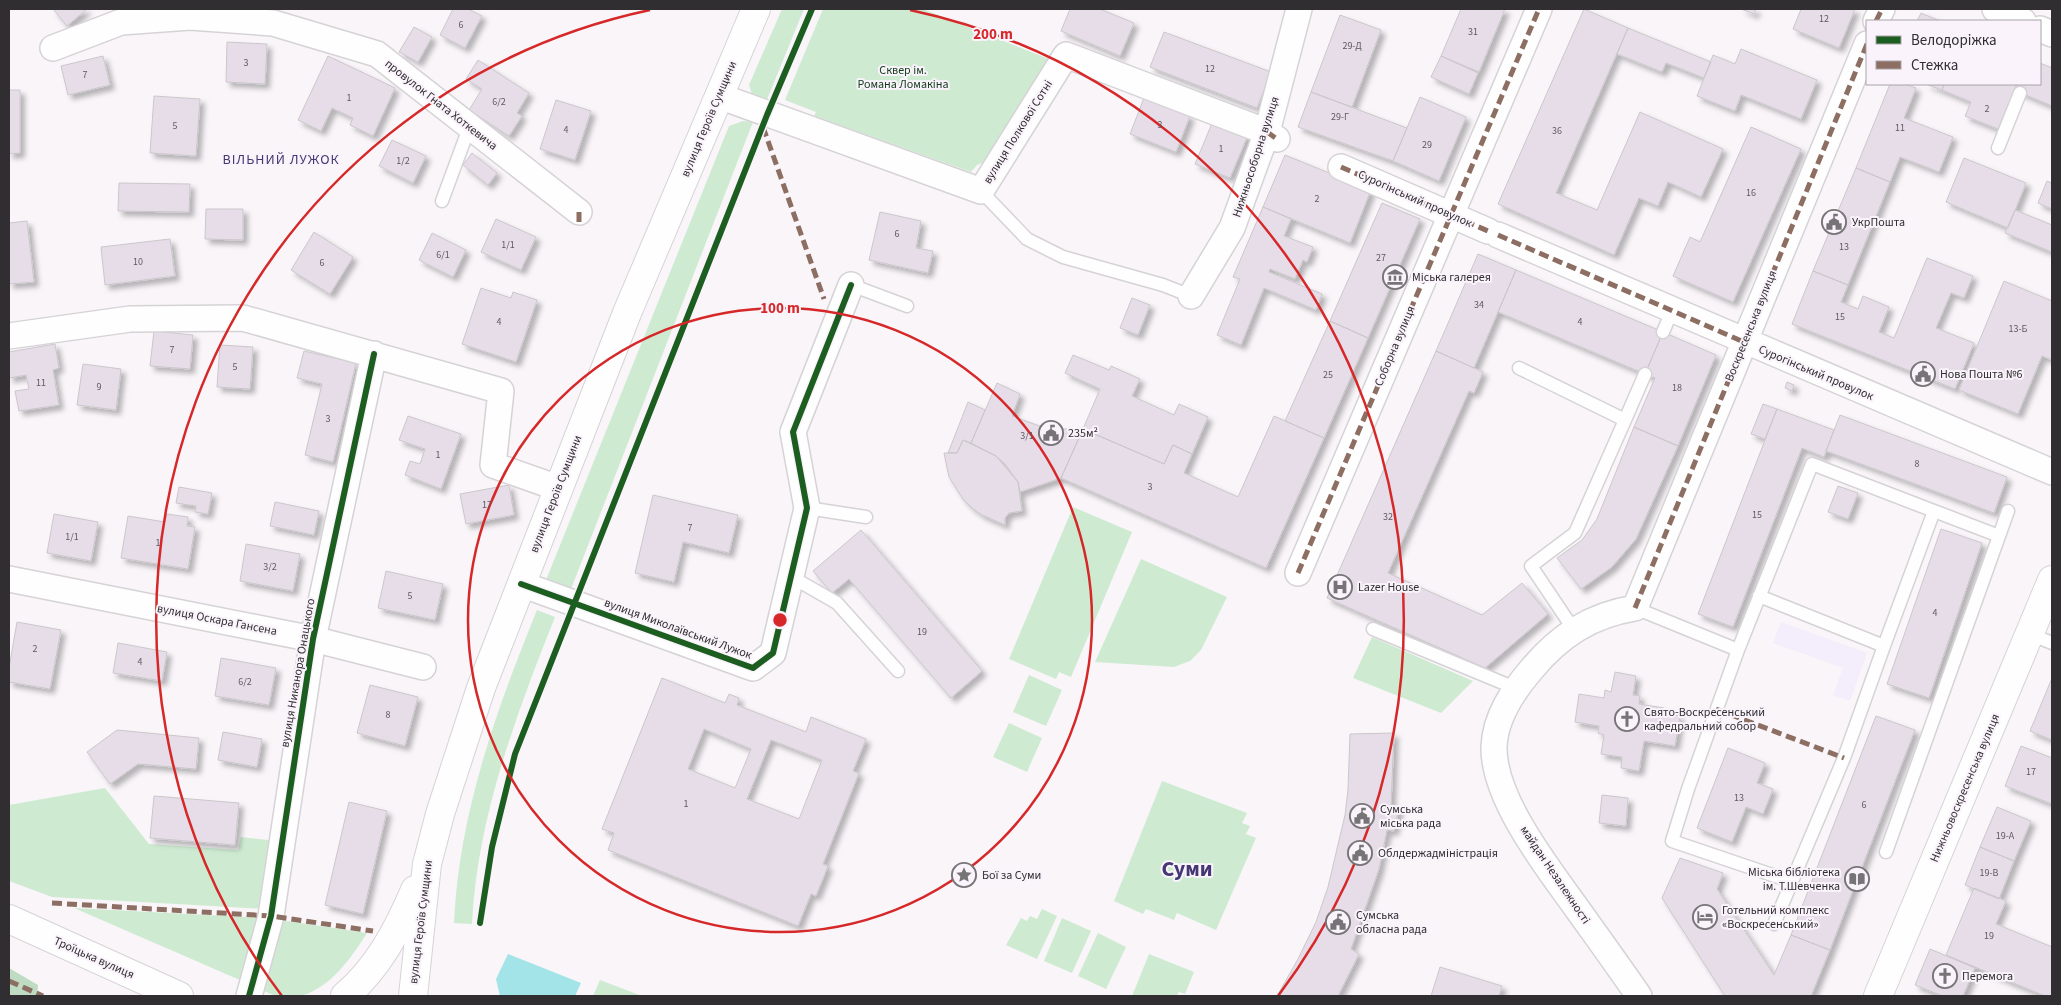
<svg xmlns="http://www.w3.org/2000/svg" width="2061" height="1005" viewBox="0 0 2061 1005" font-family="'Source Sans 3',sans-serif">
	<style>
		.industrial { fill: #f4edfb }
		.green { fill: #ceebd2 }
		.forest { fill: #bfdcc3 }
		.water { fill: #a2e4e8 }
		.building { fill: #e7dde9; stroke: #cac7ca; fill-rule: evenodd; filter: url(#shadow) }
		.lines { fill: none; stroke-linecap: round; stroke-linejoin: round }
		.lane-casing { stroke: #d6d3d6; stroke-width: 15 }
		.street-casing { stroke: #d6d3d6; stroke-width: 28 }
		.secondary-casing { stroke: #d6d3d6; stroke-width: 30 }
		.primary-casing { stroke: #d6d3d6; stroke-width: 30 }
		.lane { stroke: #fefefe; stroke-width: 12 }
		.street { stroke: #fefefe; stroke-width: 25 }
		.secondary { stroke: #fefefe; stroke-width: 28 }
		.primary { stroke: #fefefe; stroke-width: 28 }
		.quiet { stroke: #8d6e63; stroke-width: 5; stroke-dasharray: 10 5; stroke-linecap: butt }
		.cycleway-casing { stroke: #faf3fb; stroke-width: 9 }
		.cycleway { stroke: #1b5e20; stroke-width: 6 }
		.ring { fill: none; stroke: #d62828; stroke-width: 2.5 }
		.labels { text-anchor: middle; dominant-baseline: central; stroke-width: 4; stroke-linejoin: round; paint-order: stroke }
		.number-label { font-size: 10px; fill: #5e5a5f }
		.park-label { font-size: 12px; fill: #123c1b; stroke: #faf3fb }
		.street-label { font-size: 12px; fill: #302e31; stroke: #faf3fb }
		.poi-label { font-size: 12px; fill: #302e31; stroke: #faf3fb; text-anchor: start }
		.neighbourhood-label { font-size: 14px; letter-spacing: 1px; fill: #453773; stroke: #faf3fb }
		.town-label { font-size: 22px; font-weight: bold; fill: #453773; stroke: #faf3fb }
		.centre { fill: #d62828; stroke: #faf3fb; stroke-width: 2.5 }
		.ring-label { font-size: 15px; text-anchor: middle; font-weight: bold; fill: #d62828; stroke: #faf3fb; stroke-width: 4; stroke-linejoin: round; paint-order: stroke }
	</style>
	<defs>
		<filter id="shadow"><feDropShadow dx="4.5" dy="4.5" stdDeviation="2.5" flood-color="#0004"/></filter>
	</defs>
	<rect width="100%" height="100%" fill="#f9f5f9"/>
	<path class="industrial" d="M1781 622 1867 653 1850 701 1833 695 1843 668 1773 643Z"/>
	<path class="green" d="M782 9H804L766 102 753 98 749 85Z
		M823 9H923L1049 59 1019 116 982 163 977 165 971 172 814 116 816 112 785 100Z
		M743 121 753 122 571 589 546 580 729 126Z
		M1073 507 1132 532 1071 677 1059 672 1056 679 1009 659Z
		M1141 559 1227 597 1201 650 1190 661 1174 667 1095 662Z
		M537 610 555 617C516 715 477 818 472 924L454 923C459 813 496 711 537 610Z
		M1372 637 1473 681 1441 713 1353 678Z
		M1029 675 1062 690 1046 726 1013 712Z
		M1009 723 1042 738 1027 772 993 757Z
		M1162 781 1247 813 1242 823 1250 826 1246 834 1256 838 1216 930 1177 913 1174 920 1146 909 1143 914 1114 901Z
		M105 788 149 844 238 850 241 837 277 841 267 909 52 897 9 881V805Z
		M74 908 266 918 249 984Z
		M1042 909 1057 916 1037 959 1006 945 1021 918 1027 921 1030 916 1037 919Z
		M1062 918 1091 931 1072 973 1044 961Z
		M274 919 367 933C348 963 319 1005 277 996 270 994 262 990 255 987Z
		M1098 933 1126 947 1106 989 1078 976Z
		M1149 954 1194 972 1185 994 1179 992 1177 996H1132Z
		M600 980 642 996H593Z"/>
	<path class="forest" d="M9 968 38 985 37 996H9Z"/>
	<path class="water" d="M508 954 581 983 575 996H500L496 979Z"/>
	<path class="building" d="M53 9H87L67 26Z
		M453 9H468L482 16 465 48 440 35Z
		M1070 9H1100L1134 23 1120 56 1061 31Z
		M1461 9H1505L1479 72 1441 56Z
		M1584 9 1628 28 1556 193 1597 210 1640 112 1723 149 1701 197 1668 182 1658 206 1639 198 1614 255 1498 204Z
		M1741 9H1756L1754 14Z
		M1801 9H1855L1839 48 1793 29Z
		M1921 13 1940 21H1917Z
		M1340 15 1381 30 1352 107 1311 92Z
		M414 27 432 37 418 62 399 52Z
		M1628 28 1711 62 1704 78 1666 63 1662 72 1617 54Z
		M1164 32 1271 72 1257 108 1150 67Z
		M227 42 267 44 265 84 226 82Z
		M1741 49 1817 80 1801 119 1741 95 1735 111 1697 96 1713 55 1735 64Z
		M103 56 110 85 68 95 61 66Z
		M328 56 395 88 373 136 350 125 353 118 332 108 321 131 298 120Z
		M1441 56 1478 73 1469 94 1431 77Z
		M478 60 529 93 517 113 522 116 509 136 469 110 482 89 466 79Z
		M2040 63 2052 68V106L2014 90 2017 84H2040Z
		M1890 84H1905L1916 88 1904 118 1953 137 1939 172 1900 157 1890 182 1856 168Z
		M1926 84H1944L1942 90Z
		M1944 84H2017L1998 129 1965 116 1971 102 1942 90Z
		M9 90H20V153L9 154Z
		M1311 92 1407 128 1393 161 1298 127Z
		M154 96 200 99 196 156 150 153Z
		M1420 97 1466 117 1439 181 1393 161Z
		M1144 98 1190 116 1176 152 1130 134Z
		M556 100 591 111 575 160 540 149Z
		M1213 121 1248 135 1230 178 1195 164Z
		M1751 127 1801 149 1733 302 1673 276 1690 237 1700 242Z
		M392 140 426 156 413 183 379 166Z
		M472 153 497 173 488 185 463 165Z
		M1285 155 1371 190 1350 243 1263 207Z
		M1964 158 2026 183 2008 228 1946 202Z
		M1856 168 1890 182 1848 285 1813 271Z
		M2047 181 2052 183V209L2038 203Z
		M119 183 190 184 189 212 118 211Z
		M1382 203 1420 219 1368 338 1330 321Z
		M1263 207 1291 219 1284 236 1313 247 1307 262 1303 260 1295 279 1270 269 1269 272 1322 294 1316 310 1264 288 1241 345 1217 335 1240 279 1233 277Z
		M206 209H243V240L205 239Z
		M2015 210 2052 225V252L2005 233Z
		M880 212 921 221 916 248 933 251 928 273 869 260Z
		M496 219 536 237 521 270 481 252Z
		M27 221 34 282 9 284V223Z
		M314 232 353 257 330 294 291 270Z
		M432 233 466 250 453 277 419 260Z
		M170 239 175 276 105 285 101 247Z
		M1478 254 1516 270 1474 368 1436 351Z
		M1927 258 1973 276 1964 298 1951 293 1936 328 1974 343 1955 389 1792 324 1813 271 1848 285 1841 302 1858 309 1863 296 1889 307 1879 332 1894 338Z
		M1516 270 1663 332 1645 374 1498 312Z
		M2004 281 2052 301V360L2042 356 2018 414 1959 390Z
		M481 288 511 298 513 292 537 300 516 362 462 344Z
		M1132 298 1150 305 1138 335 1120 328Z
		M1330 321 1368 338 1324 438 1285 421Z
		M154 331 193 335 190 369 150 366Z
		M1663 332 1716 355 1678 446 1634 427 1655 378 1645 374Z
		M55 344 59 368 53 370 59 405 19 411 15 391 29 389 26 375 9 378V352Z
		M220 345 253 347 250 389 217 387Z
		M304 351 356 363 333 462 305 455 322 384 297 378Z
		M1436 351 1483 372 1474 393 1469 391 1388 573 1482 615 1522 583 1548 614 1485 668 1327 598Z
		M1073 355 1109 370 1111 366 1140 379 1132 396 1174 415 1179 404 1208 417 1192 454 1173 445 1164 464 1083 429 1100 389 1065 373Z
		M83 364 121 369 116 410 77 405Z
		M1787 382 1794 385 1792 391 1785 388Z
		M997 383 1020 394 1012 416 1048 429H1083L1061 478 1020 492 1018 482 1005 464 996 456 971 443Z
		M968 402 985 410 971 443 963 440 957 453H948Z
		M1763 404 1777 409 1765 439 1751 434Z
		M1777 409 1834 430 1824 457 1802 448 1733 627 1698 614Z
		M1840 415 2007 477 1994 513 1826 451Z
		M408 416 461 434 441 489 405 475 410 461 420 464 425 449 399 440Z
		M1274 416 1324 438 1266 568 1061 478 1083 429 1164 464 1173 445 1192 454 1184 473 1238 497Z
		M1634 427 1678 446 1636 539 1612 567 1581 589 1557 558 1582 540 1597 519Z
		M963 440 996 456 1018 482 1022 511 1009 513 1005 518V525L982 515 972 508 963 499 949 477 944 453H957Z
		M509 485 514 515 466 524 460 494Z
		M1838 486 1858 493 1848 519 1828 512Z
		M179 487 212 493 208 514 195 512 196 506 176 503Z
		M653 495 738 515 729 553 683 542 674 582 635 573Z
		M275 502 319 511 314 535 270 526Z
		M54 514 98 522 91 561 47 553Z
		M167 514 188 517 187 526 195 527 188 569 121 558 128 516 165 522Z
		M1941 529 1982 543 1929 698 1887 684Z
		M861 530 982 671 951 698 849 579 832 593 813 571Z
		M246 544 300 554 293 591 240 581Z
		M386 571 443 584 435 620 378 608Z
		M17 622 61 630 50 689 9 682V668Z
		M118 643 167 652 162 681 113 673Z
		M221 658 276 668 269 705 215 696Z
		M1615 672 1636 676 1633 695 1640 696 1639 704 1664 708 1663 713 1680 716 1675 746 1644 741 1639 771 1621 768 1622 757 1601 754 1604 735 1598 733 1599 726 1575 722 1579 694 1604 698 1605 690 1611 692Z
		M662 678 725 703 729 694 739 698 737 705 806 732 811 717 866 739 853 771 859 773 823 864 828 866 816 896 811 894 798 926 608 850 614 833 602 829ZM704 729 751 749 735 788 688 769ZM771 740 822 760 799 819 747 799Z
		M2052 678V740L2030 731Z
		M370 685 418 697 405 746 357 733Z
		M1876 716 1915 730 1830 950 1791 935Z
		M117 730 199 738 196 769 138 764 110 784 87 752Z
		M223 732 262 739 257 767 218 760Z
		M1394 733 1391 805 1399 807 1394 831 1387 830 1379 869 1351 949 1359 954 1338 996H1277L1298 959 1316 922 1328 887 1345 815 1348 790 1350 734Z
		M2021 746 2052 758V804L2005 786Z
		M1728 748 1765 763 1757 783 1773 789 1763 814 1746 807 1732 842 1697 828Z
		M1602 795 1628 798 1626 826 1599 823Z
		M154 796 239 803 235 845 150 838Z
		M349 802 387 811 363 914 325 905Z
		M1997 807 2031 821 2014 861 1980 847Z
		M1980 847 2014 861 1999 899 1965 885Z
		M1680 858 1723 873 1717 889 1774 975 1791 935 1830 950 1811 996H1725L1662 898Z
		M1974 888 2006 901 1996 924 2052 947V996H2045L1946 955Z
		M1930 949 1975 968 1963 996H1943L1915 985Z
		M1440 967 1502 986 1499 996H1431Z"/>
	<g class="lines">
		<defs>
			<path id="lane" d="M1998 148 2020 93
				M981 191 1027 239 1063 257 1163 285 1191 296
				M442 201 469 128
				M851 285 907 306
				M1663 332 1672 311
				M1519 368 1625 420 1575 533 1531 566 1574 630
				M1625 420 1645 374
				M807 508 866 517
				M790 576 837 603 898 671
				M1759 596 1884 646 1844 758 1774 924
				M1635 608 1738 650 1812 464 1934 511
				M1373 629 1515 688
				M2030 634 2052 643
				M1884 646 1934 511 1999 536
				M1738 650 1688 789 1672 841 1790 881
				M1886 852 2008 511"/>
			<path id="street" d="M1995 9 2023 21
				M1876 21 1882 9
				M2040 29 2052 34
				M53 48 121 22 190 17 273 23 377 54 579 212
				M719 96 981 191 1066 55 1267 132 1277 139
				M1341 167 1488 231
				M1498 235 2052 472
				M1191 296 1232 228 1267 132 1299 9
				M9 336 130 319 243 318 501 391 493 465 558 488
				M1298 573 1539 9
				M9 579 313 639 423 667
				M521 584 753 668 773 653 807 508 793 432 851 285
				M249 996 271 916 313 639 374 354
				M1639 996C1619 967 1598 938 1578 910 1548 868 1493 799 1494 747 1495 717 1513 691 1531 670 1559 636 1591 615 1635 608L1867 44"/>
			<path id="secondary" d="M9 919 179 996
				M1878 996 2052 580"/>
			<path id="primary" d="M345 996C378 968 398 930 415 890
				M413 996 427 864 440 814 481 688 627 313 756 9"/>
		</defs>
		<use href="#lane" class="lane-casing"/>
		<use href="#street" class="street-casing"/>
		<use href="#secondary" class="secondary-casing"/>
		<use href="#primary" class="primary-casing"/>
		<use href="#lane" class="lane"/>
		<use href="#street" class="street"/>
		<use href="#secondary" class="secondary"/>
		<use href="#primary" class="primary"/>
		<path class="quiet" d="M1876 21 1882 9
			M763 127 824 299
			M1267 132 1277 139
			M1341 167 1488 231
			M579 212V225
			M1498 235 1744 342
			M1298 573 1539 9
			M1635 608 1867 44
			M1716 709 1844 758
			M52 903 271 916 373 931
			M9 981 43 996"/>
		<defs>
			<path id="cycleway" d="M521 584 753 668 773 653 807 508 793 432 851 285
				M480 923 492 847 515 754 767 115 812 9
				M249 996 271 916 313 639 374 354"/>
		</defs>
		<use href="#cycleway" class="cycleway-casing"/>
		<use href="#cycleway" class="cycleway"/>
	</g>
	<g class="ring">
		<circle cx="780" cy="620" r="312"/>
		<path d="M282 996A624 624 0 0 1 650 10M910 10A624 624 0 0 1 1278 996"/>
	</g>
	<defs>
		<symbol id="civic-ring" viewBox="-11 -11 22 22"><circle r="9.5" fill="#faf3fb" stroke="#767477" stroke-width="1.5"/><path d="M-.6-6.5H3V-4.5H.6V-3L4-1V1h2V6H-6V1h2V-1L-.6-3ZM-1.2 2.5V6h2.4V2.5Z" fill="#767477"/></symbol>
		<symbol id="museum-ring" viewBox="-11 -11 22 22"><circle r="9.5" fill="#faf3fb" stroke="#767477" stroke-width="1.5"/><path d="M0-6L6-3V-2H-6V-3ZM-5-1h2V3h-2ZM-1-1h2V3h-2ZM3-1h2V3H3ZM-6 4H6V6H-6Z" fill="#767477"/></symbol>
		<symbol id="hospital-ring" viewBox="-11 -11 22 22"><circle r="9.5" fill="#faf3fb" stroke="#767477" stroke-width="1.5"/><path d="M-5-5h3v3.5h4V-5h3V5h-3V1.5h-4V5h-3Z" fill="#767477"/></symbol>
		<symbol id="church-ring" viewBox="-11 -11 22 22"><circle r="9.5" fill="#faf3fb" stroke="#767477" stroke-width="1.5"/><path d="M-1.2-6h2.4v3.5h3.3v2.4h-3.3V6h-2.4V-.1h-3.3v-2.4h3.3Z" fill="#767477"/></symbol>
		<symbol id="sight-ring" viewBox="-11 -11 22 22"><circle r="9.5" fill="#faf3fb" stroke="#767477" stroke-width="1.5"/><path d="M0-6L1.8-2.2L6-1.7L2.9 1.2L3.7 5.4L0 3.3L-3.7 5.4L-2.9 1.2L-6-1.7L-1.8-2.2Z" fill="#767477"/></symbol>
		<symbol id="library-ring" viewBox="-11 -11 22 22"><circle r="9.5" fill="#faf3fb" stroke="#767477" stroke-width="1.5"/><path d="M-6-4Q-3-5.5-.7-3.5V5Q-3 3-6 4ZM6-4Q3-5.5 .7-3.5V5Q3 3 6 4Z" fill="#767477"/></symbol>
		<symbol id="hotel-ring" viewBox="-11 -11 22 22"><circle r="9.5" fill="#faf3fb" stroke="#767477" stroke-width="1.5"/><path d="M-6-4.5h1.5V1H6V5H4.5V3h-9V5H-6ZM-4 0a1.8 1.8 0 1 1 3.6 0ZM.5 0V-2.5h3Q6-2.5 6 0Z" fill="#767477"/></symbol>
	</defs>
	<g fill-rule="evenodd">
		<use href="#civic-ring" x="1820" y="208" width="28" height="28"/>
		<use href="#museum-ring" x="1381" y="263" width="28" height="28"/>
		<use href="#civic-ring" x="1909" y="360" width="28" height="28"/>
		<use href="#civic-ring" x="1037" y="419" width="28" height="28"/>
		<use href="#hospital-ring" x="1326" y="573" width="28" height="28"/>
		<use href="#church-ring" x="1613" y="705" width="28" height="28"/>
		<use href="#civic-ring" x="1348" y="802" width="28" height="28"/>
		<use href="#civic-ring" x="1346" y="839" width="28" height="28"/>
		<use href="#sight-ring" x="950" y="861" width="28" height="28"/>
		<use href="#library-ring" x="1843" y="865" width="28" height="28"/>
		<use href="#hotel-ring" x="1691" y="903" width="28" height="28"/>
		<use href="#civic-ring" x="1324" y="908" width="28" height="28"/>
		<use href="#church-ring" x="1931" y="962" width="28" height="28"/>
	</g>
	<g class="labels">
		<g class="number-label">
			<text x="1824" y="19">12</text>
			<text x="461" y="25">6</text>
			<text x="1473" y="32">31</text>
			<text x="1352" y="46">29-Д</text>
			<text x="246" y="63">3</text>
			<text x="1210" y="69">12</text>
			<text x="85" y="75">7</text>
			<text x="349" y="98">1</text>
			<text x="499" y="102">6/2</text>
			<text x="1987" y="109">2</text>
			<text x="1340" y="117">29-Г</text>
			<text x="1160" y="125">3</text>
			<text x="175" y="126">5</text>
			<text x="1900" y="128">11</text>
			<text x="566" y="130">4</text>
			<text x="1557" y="131">36</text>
			<text x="1427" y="145">29</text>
			<text x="1221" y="149">1</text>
			<text x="403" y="161">1/2</text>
			<text x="1751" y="193">16</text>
			<text x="1317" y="199">2</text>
			<text x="897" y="234">6</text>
			<text x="508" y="245">1/1</text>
			<text x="1844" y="247">13</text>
			<text x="443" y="255">6/1</text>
			<text x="1381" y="258">27</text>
			<text x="138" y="262">10</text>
			<text x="322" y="263">6</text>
			<text x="1479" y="305">34</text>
			<text x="1840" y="317">15</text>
			<text x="499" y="322">4</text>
			<text x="1580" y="322">4</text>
			<text x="2018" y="329">13-Б</text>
			<text x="172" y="350">7</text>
			<text x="235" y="367">5</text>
			<text x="1328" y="375">25</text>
			<text x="41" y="383">11</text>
			<text x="99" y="387">9</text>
			<text x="1677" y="388">18</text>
			<text x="328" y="419">3</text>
			<text x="1027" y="436">3/1</text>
			<text x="438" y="455">1</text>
			<text x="1917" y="464">8</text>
			<text x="1150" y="487">3</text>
			<text x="487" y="505">17</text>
			<text x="1757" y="515">15</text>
			<text x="1388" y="517">32</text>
			<text x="690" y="528">7</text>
			<text x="72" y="537">1/1</text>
			<text x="158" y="543">1</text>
			<text x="270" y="567">3/2</text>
			<text x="410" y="596">5</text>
			<text x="1935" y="613">4</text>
			<text x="922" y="632">19</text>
			<text x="35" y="649">2</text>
			<text x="140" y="662">4</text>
			<text x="245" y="682">6/2</text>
			<text x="388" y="715">8</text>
			<text x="2031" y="772">17</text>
			<text x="1739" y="798">13</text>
			<text x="686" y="804">1</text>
			<text x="1864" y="805">6</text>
			<text x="2005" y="836">19-А</text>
			<text x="1989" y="873">19-В</text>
			<text x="1989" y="936">19</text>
		</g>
		<g class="park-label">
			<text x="903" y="70">Сквер ім.<tspan x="903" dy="14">Романа Ломакіна</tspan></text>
		</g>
		<g class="street-label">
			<text transform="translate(441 105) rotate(38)">провулок Гната Хоткевича</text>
			<text transform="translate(709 119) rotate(-67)">вулиця Героїв Сумщини</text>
			<text transform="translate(1018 132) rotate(-58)">вулиця Полкової Сотні</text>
			<text transform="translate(1256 157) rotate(-72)">Нижньособорна вулиця</text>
			<text transform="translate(1415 199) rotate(24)">Сурогінський провулок</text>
			<text transform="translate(1751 326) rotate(-68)">Воскресенська вулиця</text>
			<text transform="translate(1395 346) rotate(-67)">Соборна вулиця</text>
			<text transform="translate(1816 373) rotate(23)">Сурогінський провулок</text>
			<text transform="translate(556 494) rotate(-69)">вулиця Героїв Сумщини</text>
			<text transform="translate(217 620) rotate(11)">вулиця Оскара Гансена</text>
			<text transform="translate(678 629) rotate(20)">вулиця Миколаївський Лужок</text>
			<text transform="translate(298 673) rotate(-80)">вулиця Никанора Онацького</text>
			<text transform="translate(1965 788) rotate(-67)">Нижньовоскресенська вулиця</text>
			<text transform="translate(1555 875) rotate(56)">майдан Незалежності</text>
			<text transform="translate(421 922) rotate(-83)">вулиця Героїв Сумщини</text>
			<text transform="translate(94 958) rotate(24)">Троїцька вулиця</text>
		</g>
		<g class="poi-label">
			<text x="1852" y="222">УкрПошта</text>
			<text x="1412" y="277">Міська галерея</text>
			<text x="1940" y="374">Нова Пошта №6</text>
			<text x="1068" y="433">235м²</text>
			<text x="1358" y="587">Lazer House</text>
			<text x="1644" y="712">Свято-Воскресенський<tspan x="1644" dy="14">кафедральний собор</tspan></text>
			<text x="1380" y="809">Сумська<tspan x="1380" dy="14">міська рада</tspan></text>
			<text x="1378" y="853">Облдержадміністрація</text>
			<text x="1840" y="872" text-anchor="end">Міська бібліотека<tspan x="1840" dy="14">ім. Т.Шевченка</tspan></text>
			<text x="982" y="875">Бої за Суми</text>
			<text x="1722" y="910">Готельний комплекс<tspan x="1722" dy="14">«Воскресенський»</tspan></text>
			<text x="1356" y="915">Сумська<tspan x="1356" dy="14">обласна рада</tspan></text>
			<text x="1962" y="976">Перемога</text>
		</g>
		<g class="neighbourhood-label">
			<text x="281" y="160">ВІЛЬНИЙ ЛУЖОК</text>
		</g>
		<g class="town-label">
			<text x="1187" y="869">Суми</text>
		</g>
	</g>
	<circle cx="780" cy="620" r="8" class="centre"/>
	<g class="ring-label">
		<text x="993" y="39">200 m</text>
		<text x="780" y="313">100 m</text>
	</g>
	<rect width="2061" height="1005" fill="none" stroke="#302e31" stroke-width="20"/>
	<rect x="1866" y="20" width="175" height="65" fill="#faf3fb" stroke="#a9a4aa"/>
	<rect x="1876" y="36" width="25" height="8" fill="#1b5e20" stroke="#a9a4aa"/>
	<text x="1911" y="45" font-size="15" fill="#302e31">Велодоріжка</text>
	<rect x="1876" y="61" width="25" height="8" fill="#8d6e63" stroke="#a9a4aa"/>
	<text x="1911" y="70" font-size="15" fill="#302e31">Стежка</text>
</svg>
